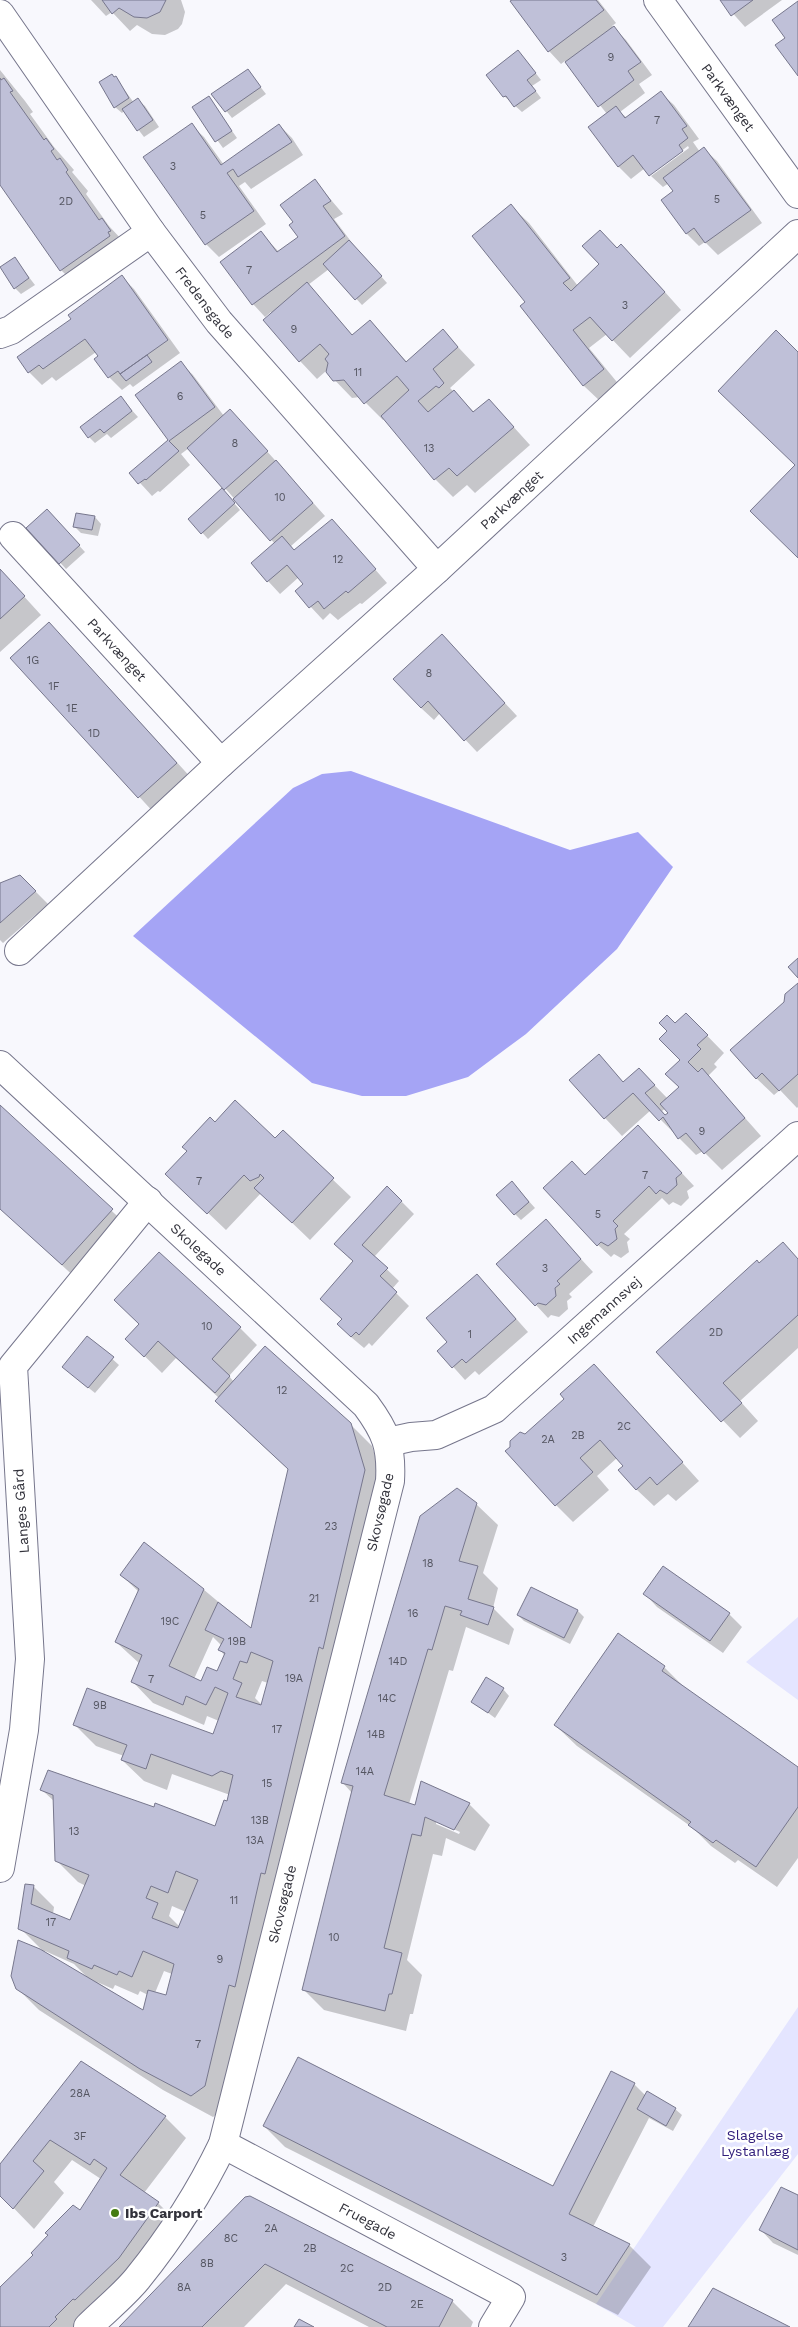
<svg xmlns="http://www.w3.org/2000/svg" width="798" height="2327" viewBox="0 0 798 2327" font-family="'Work Sans',sans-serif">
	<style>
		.green { fill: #e4e5ff }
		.water { fill: #a5a4f5 }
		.shadow { fill: #0003; fill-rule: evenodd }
		.building { fill: #bfc0d8; stroke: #77778d; fill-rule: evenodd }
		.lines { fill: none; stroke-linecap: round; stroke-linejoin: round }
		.street-casing { stroke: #76768c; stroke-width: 30 }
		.street { stroke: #fff; stroke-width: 28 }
		.poi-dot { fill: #457c11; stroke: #fff; stroke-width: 2 }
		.labels { text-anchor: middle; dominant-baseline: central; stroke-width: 5; stroke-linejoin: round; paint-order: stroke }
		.number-label { font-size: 11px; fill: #555662 }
		.street-label { font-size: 14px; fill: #32323b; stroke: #fff }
		.park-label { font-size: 14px; fill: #33207d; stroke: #fff }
		.poi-label { font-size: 14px; font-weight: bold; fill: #32323b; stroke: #fff; text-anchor: start }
	</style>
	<rect width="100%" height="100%" fill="#f8f8fd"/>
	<path class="green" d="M798 1617V1700L746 1662Z
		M798 2007V2154L663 2327H636L596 2304Z"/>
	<path class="water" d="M351 771 570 850 638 832 673 867 617 949 526 1034 468 1077 406 1096H362L312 1083 133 936 293 788 322 774Z"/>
	<path class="shadow" d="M91 0H181L185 12 182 24 178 29 165 35 152 34 137 25 130 31 112 12 106 16Z
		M514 0H598L616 23 612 26 626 40 652 75 639 84 645 93 620 112 627 118 661 93 674 105 699 139 693 142 700 152 704 149 717 161 762 223 718 255 705 242 699 246 687 234 663 200 675 191 669 183 663 187 651 176 689 148 688 146 650 174 645 168 631 179 618 166 607 114 565 61 561 64 549 51Z
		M721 0H782L745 27Z
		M524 58 541 80 532 86 541 98 522 112 504 96Z
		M0 70 25 101 33 112 30 114 54 147 74 170 72 172 88 191 86 194 109 226 123 241 82 291 61 270 0 182Z
		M248 71 266 94 232 118 213 94Z
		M116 78 134 103 138 100 145 106 159 127 144 137 124 111 122 113 115 107Z
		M209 98 237 138 223 148 194 108Z
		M191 125 204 137 224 165 279 125 292 138 303 155 251 189 245 182 239 186 266 224 219 257 206 244 145 158Z
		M315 181 343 214 334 219 356 248 387 283 362 305 329 269 308 285 353 336 370 321 407 362 443 331 475 365 450 388 474 412 489 400 530 445 475 493 467 485 453 497 435 479 385 418 383 420 360 397 352 398 326 371 317 379 300 361 271 312 265 317 253 304 261 233 279 252 300 237 295 222Z
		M511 206 529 223 578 286 618 249 639 263 681 310 630 358 607 334 589 348 621 387 602 403 584 386 521 307 527 302Z
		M15 259 35 285 21 294 15 288Z
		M122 277 134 289 180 353 133 387 130 384 122 390 109 377 96 359 99 357 96 352 56 381 52 377 42 385 29 372 72 319Z
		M181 363 193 375 224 416 230 410 325 516 291 546 295 551 332 520 387 583 362 604 360 603 338 620 330 613 323 620 296 591 305 584 299 577 280 594 268 581 275 544 189 448 181 454 190 465 160 492 158 491 152 496 131 473 170 440Z
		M120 397 138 417 111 438 107 434 95 443 89 437Z
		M228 496 240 510 208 539 190 519Z
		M53 517 85 552 66 569 28 528Z
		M95 517 101 524 98 536 81 533 74 526Z
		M0 570 41 615 0 652Z
		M67 642 194 781 156 815 12 658Z
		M454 648 517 716 477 752 440 713 434 720 421 708Z
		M20 876 48 904 3 943 0 940V885Z
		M798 984V1107L797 1108 780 1090 774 1095 756 1078 785 1002Z
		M686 1014 724 1053 714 1064 717 1067 708 1076 761 1136 722 1170 703 1151 696 1155 651 1110 622 1136 605 1118 599 1056 624 1083 639 1069 668 1099 680 1088 682 1060 675 1025ZM666 1108 670 1113 666 1116 662 1111Z
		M0 1107 129 1227 80 1282 0 1208Z
		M215 1123 275 1140 283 1132 351 1197 310 1240 261 1193 226 1230 185 1191 189 1151Z
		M650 1139 694 1186 687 1191 689 1198 681 1206 673 1202 669 1205 662 1198 624 1234 630 1239 627 1242 629 1252 621 1258 614 1254 611 1257 598 1245 585 1176Z
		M518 1189 535 1208 521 1220 515 1214Z
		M402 1202 414 1214 374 1257 399 1281 392 1289 409 1306 372 1346 369 1343 364 1348 351 1337 343 1320 321 1299 354 1262 348 1257Z
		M558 1234 593 1272 569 1294 572 1297 567 1301 568 1309 559 1317 551 1315 548 1318 498 1264Z
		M783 1244 798 1259V1348L740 1401 758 1421 740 1438 657 1352Z
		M489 1288 528 1332 479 1375 475 1371 465 1380 439 1351 449 1342Z
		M240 1328 257 1345 229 1376 234 1382 350 1424 372 1446 386 1492 226 2107 213 2117 163 2090 39 2010 17 1988 43 1951 20 1928 33 1886 54 1907 53 1914 71 1922 86 1886 78 1882 57 1861 55 1802 42 1790 154 1809 216 1827 228 1803 230 1795 172 1774 167 1790 144 1781 122 1760 124 1756 96 1746 75 1725 213 1735 219 1721 207 1716 204 1725 153 1703 132 1681 140 1664 116 1642 139 1592 121 1575 203 1589 252 1630 289 1470 237 1422 216 1401 219 1398 176 1358 162 1373 127 1339ZM213 1637 222 1646 220 1650 225 1656 218 1673 201 1682 194 1679ZM262 1681 268 1683 262 1705 255 1698ZM172 1906 186 1912 180 1927 169 1916ZM45 1951 74 1964 88 1978 44 1953ZM164 1971 172 1974 167 1996 155 1993ZM97 1982 113 1989 115 1985 138 1995 140 1991 148 1995 144 2012Z
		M88 1337 119 1365 95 1393 70 1373Z
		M611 1383 699 1481 676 1501 668 1494 654 1506 636 1489 625 1466 617 1458 597 1476 609 1490 573 1522 556 1505 525 1436 566 1399Z
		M476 1504 498 1525 483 1573 498 1588 493 1608 514 1629 509 1645 466 1627 453 1671 449 1670 409 1804 416 1806 469 1804 490 1825 475 1851 446 1838 442 1856 433 1854 407 1960 422 1975 413 2014H410L406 2031 324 2010 303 1989 352 1793 342 1782ZM436 1821 460 1832 459 1834 436 1824Z
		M663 1568 729 1614 742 1627 723 1653 657 1607 645 1594Z
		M531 1588 578 1611 584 1617 570 1644 524 1621 518 1615Z
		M664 1667 685 1688 798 1768V1858L777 1887 738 1860 735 1863 711 1846 693 1828 577 1746 555 1725Z
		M503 1689 509 1696 495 1718 472 1701Z
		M81 2063 165 2117 186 2138 144 2193 158 2203 179 2224 88 2327H0V2288L81 2212 101 2179 72 2160 54 2182 64 2193 34 2229 0 2194V2166Z
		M634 2084 646 2096 647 2093 675 2109 682 2115 673 2131 649 2118 593 2227 630 2246 651 2267 618 2315 285 2147 264 2126 554 2187Z
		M798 2197V2255L773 2243 761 2230Z
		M245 2198 452 2301 473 2322 471 2327H369L286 2284 244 2327H121Z"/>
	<path class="building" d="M102 0H166L160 12 147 18 134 17 119 8 112 14Z
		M512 0H596L604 10 548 52 510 1Z
		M720 0H753L731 16Z
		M798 1V76L775 45 785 38 772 20Z
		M614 26 641 62 628 71 634 80 598 107 565 62Z
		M518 50 536 73 527 80 536 91 514 107 506 96 503 97 486 75Z
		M248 69 261 87 225 112 211 94Z
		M112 74 114 77 116 76 129 98 114 108 99 82Z
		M0 78 1 80 4 78 13 91 10 92 44 140 46 138 54 149 51 151 57 160 60 158 68 170 66 172 99 220 102 218 111 231 108 232 110 236 60 271 0 185Z
		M661 91 687 126 682 129 688 138 679 145 683 151 649 176 633 155 618 167 588 127 616 106 625 118Z
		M209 96 232 131 215 142 192 107Z
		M138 98 153 120 137 131 122 109Z
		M192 123 221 165 279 124 292 142 238 177 233 169 227 173 254 211 205 245 143 157Z
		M704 147 751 210 705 243 694 228 686 234 661 200 673 191 663 178Z
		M315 179 331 201 323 206 345 236 252 305 220 262 261 231 277 252 298 237 289 225 293 222 280 205Z
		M511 204 570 278 563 283 571 291 599 264 582 246 600 230 617 248 621 244 665 292 612 341 590 317 573 330 604 369 583 386 520 306 525 302 472 236Z
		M349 240 382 276 355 300 323 264Z
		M15 257 29 278 14 289 0 267Z
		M122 275 168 340 120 374 118 371 108 378 94 359 98 356 85 339 43 369 39 365 28 373 17 357 71 319 68 315Z
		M307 282 352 335 370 320 406 362 443 329 458 347 433 369 444 383 439 388 436 386 418 401 428 412 454 390 473 412 489 399 514 427 457 476 449 468 434 480 381 416 409 390 397 376 364 404 344 380 333 381 326 372 328 363 325 359 329 354 320 344 299 362 263 320Z
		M776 330 798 352V558L750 511 795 465 718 391Z
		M147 355 152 362 126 381 120 374Z
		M181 361 215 407 169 441 179 451 146 480 145 479 138 484 129 473 168 440 135 395Z
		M121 396 132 411 104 433 100 429 88 438 80 427Z
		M230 409 268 451 224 490 187 448Z
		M276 460 313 503 270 541 233 499Z
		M222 488 235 503 201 534 188 519Z
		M47 509 80 545 59 564 26 528Z
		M76 513 95 516 92 530 73 527Z
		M332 519 376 569 348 593 346 591 324 609 318 601 309 608 295 591 303 584 287 565 267 582 251 563 282 536 294 550Z
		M0 569 25 596 0 619Z
		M49 622 177 763 138 798 10 658Z
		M442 634 505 703 464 741 428 701 421 708 393 679Z
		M20 875 36 891 0 923V883Z
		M798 958V978L788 967Z
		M798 983V1074L779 1091 762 1073 756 1079 730 1050 784 1002 785 994Z
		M686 1013 708 1035 697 1045 701 1049 688 1062 698 1072 702 1068 745 1118 704 1154 686 1133 678 1139 663 1117 659 1121 633 1093 604 1119 569 1080 599 1054 623 1082 639 1068 655 1085 645 1093 665 1115 668 1113 660 1104 679 1087 665 1074 680 1060 659 1039 667 1031 659 1023 667 1015 675 1023Z
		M235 1100 275 1138 283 1130 334 1178 292 1223 254 1188 264 1178 260 1174 259 1177 250 1181 244 1175 207 1214 165 1174 187 1151 182 1147 210 1117 215 1122Z
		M0 1105 113 1209 62 1265 0 1209Z
		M638 1125 682 1173 676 1178 677 1185 667 1194 660 1190 656 1194 649 1186 613 1221 618 1226 615 1229 617 1239 608 1246 601 1242 597 1246 543 1188 572 1161 585 1175Z
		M512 1181 529 1202 514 1215 496 1195Z
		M387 1186 402 1201 362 1245 388 1268 380 1276 397 1292 359 1335 356 1332 351 1337 337 1324 342 1319 320 1299 353 1261 334 1244Z
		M546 1219 581 1259 557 1281 560 1284 555 1288 556 1296 546 1305 538 1303 535 1306 496 1264Z
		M783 1242 798 1259V1315L723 1383 742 1403 721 1422 656 1352 757 1260 759 1263Z
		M159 1252 241 1327 212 1359 230 1376 215 1393 158 1341 144 1357 125 1339 139 1324 114 1300Z
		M477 1274 516 1319 466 1363 462 1359 452 1368 437 1351 447 1342 426 1318Z
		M87 1336 114 1357 88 1388 62 1367Z
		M265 1346 351 1423 365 1470 323 1649 319 1647 265 1874 261 1873 235 1987 229 1985 205 2086 191 2096 140 2069 16 1989 11 1976 18 1940 40 1949 143 2010 148 1990 166 1995 174 1964 143 1951 132 1977 119 1971 117 1975 94 1965 92 1969 67 1958 69 1951 18 1929 25 1884 34 1885 31 1904 70 1920 89 1875 55 1861 53 1795 40 1790 48 1770 154 1807 155 1803 215 1826 224 1800 227 1801 233 1775 221 1771 212 1776 151 1754 146 1769 121 1760 127 1745 73 1725 87 1688 213 1734 228 1693 215 1687 206 1705 186 1696 183 1705 131 1682 142 1655 115 1642 139 1589 120 1575 144 1542 204 1589 169 1666 201 1681 207 1667 217 1671 225 1653 218 1650 224 1639 205 1630 218 1602 251 1628 288 1469 215 1401ZM251 1652 273 1661 261 1705 236 1697 242 1683 233 1679 240 1661 247 1663ZM176 1871 198 1880 178 1928 152 1918 158 1903 146 1898 151 1886 168 1893Z
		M594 1364 683 1462 657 1485 650 1477 636 1490 618 1470 623 1466 600 1440 580 1458 593 1472 555 1506 505 1451 510 1447V1441L520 1432 525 1434 564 1399 560 1394Z
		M457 1488 477 1503 459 1561 478 1566 468 1599 494 1607 488 1625 460 1615 462 1611 445 1606 432 1650 428 1649 384 1795 415 1805 421 1781 470 1803 454 1830 425 1817 421 1836 412 1834 384 1948 402 1953 392 1994H389L385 2011 302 1990 353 1786 341 1783 420 1516Z
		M663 1566 730 1613 710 1641 643 1594Z
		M531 1587 578 1610 564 1638 517 1615Z
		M618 1633 665 1666 662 1671 798 1767V1807L756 1867 716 1840 713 1843 688 1825 691 1822 554 1725Z
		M486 1677 504 1688 488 1713 471 1702Z
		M298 2057 553 2186 611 2071 635 2083 569 2214 630 2244 597 2295 263 2126Z
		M81 2061 166 2116 120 2175 159 2202 119 2258 75 2300 73 2299 55 2317 57 2319 49 2327H0V2287L33 2255 31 2253 48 2235 45 2233 73 2205 80 2210 107 2168 94 2159 90 2165 50 2140 33 2161 44 2171 13 2209 0 2196V2164Z
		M647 2091 676 2108 666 2126 637 2109Z
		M781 2187 798 2195V2250L759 2230Z
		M250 2196 453 2300 439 2327H387L265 2264 202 2327H119L245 2197Z
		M713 2288 790 2327H688Z
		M299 2319 314 2327H294Z"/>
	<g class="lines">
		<defs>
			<g id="street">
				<path id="s1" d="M658 0 798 194"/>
				<path id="s2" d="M0 14 151 232 219 322 437 569"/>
				<path d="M0 334 11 330 151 232"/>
				<path id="s3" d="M13 536 221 763"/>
				<path id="s4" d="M19 951 221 763 437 569 798 234"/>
				<path id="s5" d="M0 1065 366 1405C386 1432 392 1447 390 1481L223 2144C200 2192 171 2237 137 2279 123 2296 104 2311 88 2327"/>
				<path id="s6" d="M388 1442 411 1437 436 1435 494 1409 798 1136"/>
				<path d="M0 1868 24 1730 30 1659 13 1366 148 1201"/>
				<path id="s7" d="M223 2144 511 2297 493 2327"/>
			</g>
		</defs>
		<use href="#street" class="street-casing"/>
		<use href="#street" class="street"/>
	</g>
	<circle class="poi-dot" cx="115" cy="2213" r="5"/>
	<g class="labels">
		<g class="number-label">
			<text x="611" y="57">9</text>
			<text x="657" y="120">7</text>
			<text x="173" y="166">3</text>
			<text x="717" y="199">5</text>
			<text x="66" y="201">2D</text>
			<text x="203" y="215">5</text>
			<text x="249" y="270">7</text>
			<text x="625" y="305">3</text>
			<text x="294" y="329">9</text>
			<text x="358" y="372">11</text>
			<text x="180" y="396">6</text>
			<text x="235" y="443">8</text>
			<text x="429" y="448">13</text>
			<text x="280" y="497">10</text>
			<text x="338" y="559">12</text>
			<text x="33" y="660">1G</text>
			<text x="429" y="673">8</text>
			<text x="54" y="686">1F</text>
			<text x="72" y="708">1E</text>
			<text x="94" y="733">1D</text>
			<text x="702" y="1131">9</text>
			<text x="645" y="1175">7</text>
			<text x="199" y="1181">7</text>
			<text x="598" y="1214">5</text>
			<text x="545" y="1268">3</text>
			<text x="207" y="1326">10</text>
			<text x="716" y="1332">2D</text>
			<text x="470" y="1334">1</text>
			<text x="282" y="1390">12</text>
			<text x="624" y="1426">2C</text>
			<text x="578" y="1435">2B</text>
			<text x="548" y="1439">2A</text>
			<text x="331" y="1526">23</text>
			<text x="428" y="1563">18</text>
			<text x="314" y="1598">21</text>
			<text x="413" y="1613">16</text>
			<text x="170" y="1621">19C</text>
			<text x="237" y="1641">19B</text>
			<text x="398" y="1661">14D</text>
			<text x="294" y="1678">19A</text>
			<text x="151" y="1679">7</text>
			<text x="387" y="1698">14C</text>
			<text x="100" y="1705">9B</text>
			<text x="277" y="1729">17</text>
			<text x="376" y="1734">14B</text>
			<text x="365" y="1771">14A</text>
			<text x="267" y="1783">15</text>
			<text x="260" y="1820">13B</text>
			<text x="74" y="1831">13</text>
			<text x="255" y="1840">13A</text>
			<text x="234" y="1900">11</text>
			<text x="51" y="1922">17</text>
			<text x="334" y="1937">10</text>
			<text x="220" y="1959">9</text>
			<text x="198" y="2044">7</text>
			<text x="80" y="2093">28A</text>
			<text x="80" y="2136">3F</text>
			<text x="271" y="2228">2A</text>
			<text x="231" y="2238">8C</text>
			<text x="310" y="2248">2B</text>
			<text x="564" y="2257">3</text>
			<text x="207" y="2263">8B</text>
			<text x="347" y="2268">2C</text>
			<text x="184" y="2287">8A</text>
			<text x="385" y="2287">2D</text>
			<text x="417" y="2304">2E</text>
		</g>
		<g class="street-label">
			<text stroke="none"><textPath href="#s1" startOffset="120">Parkvænget</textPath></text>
			<text stroke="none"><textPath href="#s2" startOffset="354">Fredensgade</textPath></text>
			<text stroke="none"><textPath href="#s4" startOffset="668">Parkvænget</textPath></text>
			<text stroke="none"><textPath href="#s3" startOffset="154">Parkvænget</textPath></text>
			<text stroke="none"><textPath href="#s5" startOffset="271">Skolegade</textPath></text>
			<text stroke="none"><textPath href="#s6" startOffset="260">Ingemannsvej</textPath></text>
			<text transform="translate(21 1511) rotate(-94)">Langes Gård</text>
			<text transform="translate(380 1512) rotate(-77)">Skovsøgade</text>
			<text transform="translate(282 1904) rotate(-76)">Skovsøgade</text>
			<text stroke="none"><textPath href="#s7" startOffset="164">Fruegade</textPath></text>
		</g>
		<g class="park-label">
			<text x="755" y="2135">Slagelse<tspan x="755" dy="16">Lystanlæg</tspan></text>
		</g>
		<g class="poi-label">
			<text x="125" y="2213">Ibs Carport</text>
		</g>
	</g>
</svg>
